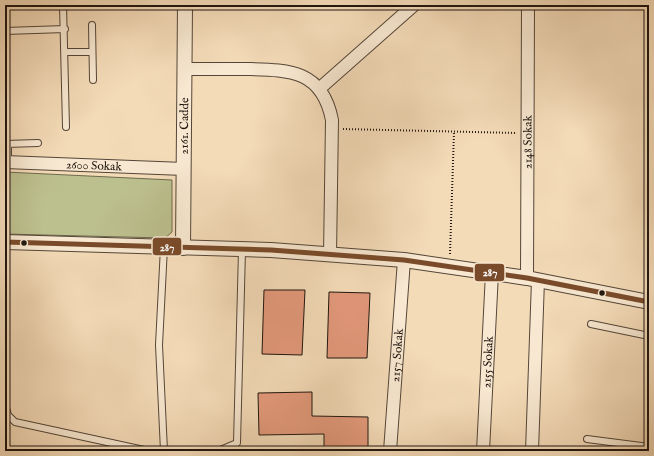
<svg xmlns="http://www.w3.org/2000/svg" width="654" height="456" viewBox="0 0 654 456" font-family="'IM FELL English',serif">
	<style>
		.green { fill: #bcc08e; stroke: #6e6a4e }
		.building { fill: #e3997b; stroke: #1f150e }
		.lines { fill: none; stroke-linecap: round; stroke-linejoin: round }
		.service-casing { stroke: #544638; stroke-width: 8 }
		.minor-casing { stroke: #544638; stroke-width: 14 }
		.tertiary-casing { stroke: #544638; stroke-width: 16 }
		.path { stroke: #1f150e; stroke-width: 2; stroke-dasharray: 1 2; stroke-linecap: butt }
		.service { stroke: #f8e8d1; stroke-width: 6 }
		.minor { stroke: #f8e8d1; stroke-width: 12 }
		.tertiary { stroke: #f8e8d1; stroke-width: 14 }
		.bus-1-casing { stroke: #f8e8d1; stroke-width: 8 }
		.bus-1 { stroke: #7a4b2a; stroke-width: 5 }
		.bus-dot { fill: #1f150e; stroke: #f8e8d1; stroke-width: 1.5 }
		.labels { text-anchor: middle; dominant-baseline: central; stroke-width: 3.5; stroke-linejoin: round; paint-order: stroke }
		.street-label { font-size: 12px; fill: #1f150e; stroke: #f8e8d1 }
		.line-badge { stroke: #f8e8d1; stroke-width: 1.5 }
		.badge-label { font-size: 11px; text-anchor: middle; font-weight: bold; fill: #fff }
	</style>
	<rect width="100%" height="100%" fill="#f4dbb8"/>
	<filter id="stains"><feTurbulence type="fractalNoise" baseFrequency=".005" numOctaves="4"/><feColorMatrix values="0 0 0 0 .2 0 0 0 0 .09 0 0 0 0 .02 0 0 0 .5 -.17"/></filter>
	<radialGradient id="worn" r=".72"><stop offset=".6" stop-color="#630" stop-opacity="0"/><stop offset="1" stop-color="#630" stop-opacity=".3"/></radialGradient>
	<path class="green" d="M5 172 172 180V232L165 238 5 234Z"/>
	<path class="building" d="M264 290H305L302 355 262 354Z
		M329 292 370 293 367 358H327Z
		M312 392V416L368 417V451H324V434L259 435 258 393Z"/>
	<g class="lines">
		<defs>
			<path id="service" d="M63 5 66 127
				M92 25 93 80
				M5 31 65 29
				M65 52H92
				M5 144 38 143
				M8 162V145
				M164 247 159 345 164 451
				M591 324 649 336
				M5 354 6 408 8 415 15 422 144 450
				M587 439 649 447
				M218 451 237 443 242 250"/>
			<g id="minor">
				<path d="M184 69C205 69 225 69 246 69 288 70 322 69 332 120L330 255"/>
				<path d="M319 89 414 5"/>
				<path id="s1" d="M5 162 184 169"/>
				<path id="s2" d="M527 278 528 5"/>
				<path id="s3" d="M390 451 404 260"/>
				<path id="s4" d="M483 451 492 273"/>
				<path d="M532 451 538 280"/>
			</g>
			<g id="tertiary">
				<path d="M5 242 271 250 404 260 527 278 649 302"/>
				<path id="s5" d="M183 248 185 5"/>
			</g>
		</defs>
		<use href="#service" class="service-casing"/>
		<use href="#minor" class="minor-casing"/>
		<use href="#tertiary" class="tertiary-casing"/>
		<path class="path" d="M343 129 517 133
			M450 254 454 132"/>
		<use href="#service" class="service"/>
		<use href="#minor" class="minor"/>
		<use href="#tertiary" class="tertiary"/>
		<defs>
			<path id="bus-1" d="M5 242 271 250 404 260 527 278 649 302"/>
		</defs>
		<use href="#bus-1" class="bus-1-casing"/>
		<use href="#bus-1" class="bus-1"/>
	</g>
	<g class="bus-dot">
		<circle cx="24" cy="243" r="3.5"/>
		<circle cx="602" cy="293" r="3.5"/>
	</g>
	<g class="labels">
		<g class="street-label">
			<text stroke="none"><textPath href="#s5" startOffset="122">2161. Cadde</textPath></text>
			<text stroke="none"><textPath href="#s2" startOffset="136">2148 Sokak</textPath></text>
			<text stroke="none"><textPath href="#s1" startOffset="89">2600 Sokak</textPath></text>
			<text stroke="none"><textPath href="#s3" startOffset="96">2157 Sokak</textPath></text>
			<text stroke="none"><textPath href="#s4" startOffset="89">2155 Sokak</textPath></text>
		</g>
	</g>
	<g class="line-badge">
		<rect x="152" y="237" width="30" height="19" rx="4" fill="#7a4b2a"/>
		<rect x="474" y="263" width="31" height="19" rx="4" fill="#7a4b2a"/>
	</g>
	<g class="badge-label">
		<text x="167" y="251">287</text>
		<text x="490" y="276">287</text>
	</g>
	<rect width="654" height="456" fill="none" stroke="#f4dbb8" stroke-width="20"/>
	<rect x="6" y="6" width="642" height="444" fill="none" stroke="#1f150e" stroke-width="2"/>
	<rect x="10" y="10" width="634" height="436" fill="none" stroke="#1f150e"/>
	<rect width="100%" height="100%" filter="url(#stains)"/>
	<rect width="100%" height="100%" fill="url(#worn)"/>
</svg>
